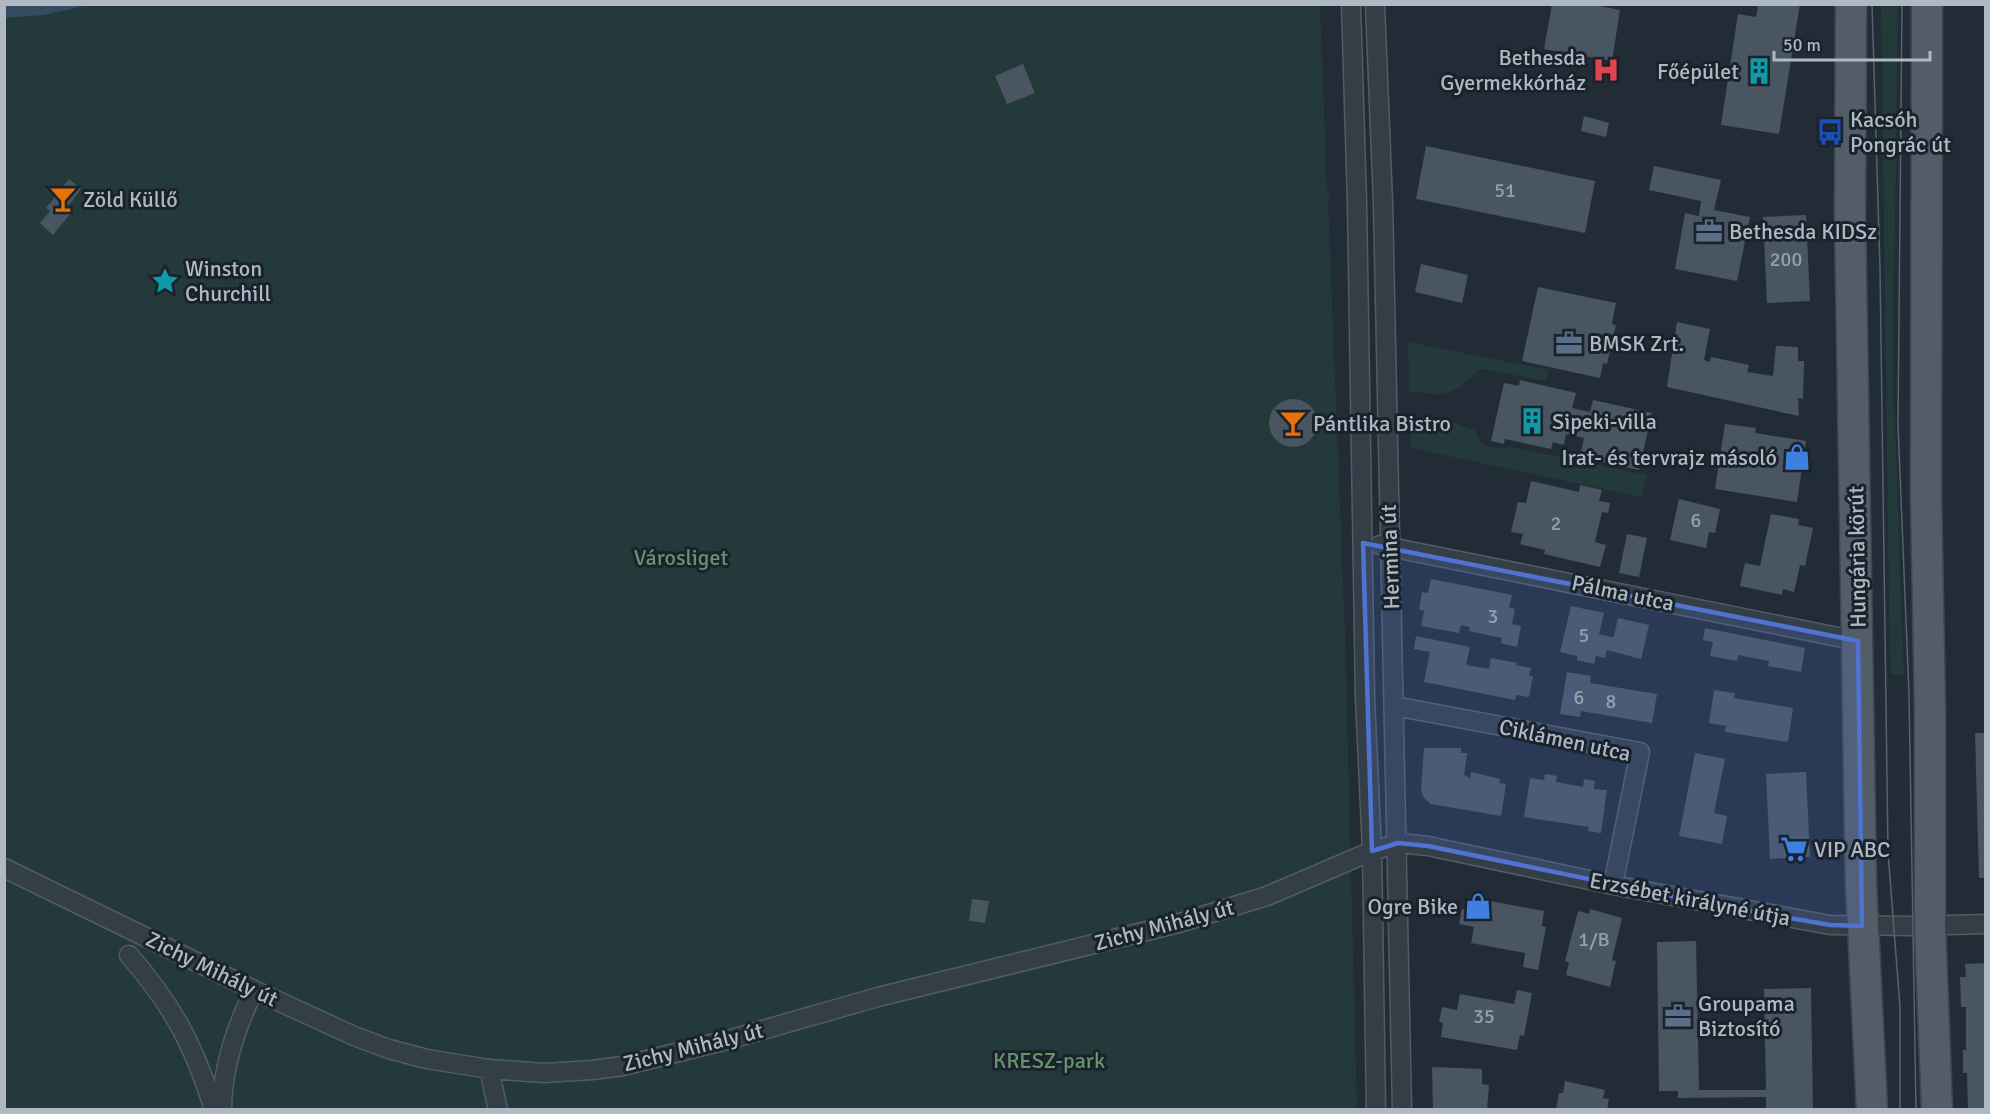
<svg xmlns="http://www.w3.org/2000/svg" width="1990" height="1114" viewBox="0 0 1990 1114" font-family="Signika,sans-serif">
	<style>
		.green { fill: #243939 }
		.water { fill: #364b5f }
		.building { fill: #495662 }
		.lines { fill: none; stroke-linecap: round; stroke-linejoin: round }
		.street-casing { stroke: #525c65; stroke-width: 21 }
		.primary-casing { stroke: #3e4751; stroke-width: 33 }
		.street { stroke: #343e47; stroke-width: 18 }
		.primary { stroke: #525d67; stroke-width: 30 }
		.tram { stroke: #56626e; stroke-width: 1.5 }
		.marked { fill: #5073d1; fill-opacity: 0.2; stroke: #5073d1; stroke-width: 4.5; stroke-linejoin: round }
		.labels { text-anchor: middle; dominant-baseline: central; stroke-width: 6; stroke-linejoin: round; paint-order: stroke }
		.number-label { font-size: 20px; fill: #95a0ac }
		.poi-label { font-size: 22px; fill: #aeb9c4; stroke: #1a232c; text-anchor: start }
		.park-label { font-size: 22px; fill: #67936d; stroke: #1a232c }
		.street-label { font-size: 22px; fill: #aeb9c4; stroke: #1a232c }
	</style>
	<rect width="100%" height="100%" fill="#212c37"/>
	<path class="green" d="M88 4 1320 5 1327 191 1331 195 1328 199 1345 633 1357 1109 5 1110V18L44 15Z
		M1881 5H1898L1893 369 1904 674 1890 675Z
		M1408 342 1548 370 1546 381 1480 369C1453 396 1447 397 1409 391Z
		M1440 418 1475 430 1482 444 1493 448 1511 447 1647 475 1641 497 1411 448 1410 424Z"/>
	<path class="water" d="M5 4H88V5L44 15 5 18Z"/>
	<path class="building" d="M1552 4H1590L1620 10 1612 61 1544 49Z
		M1753 4H1800L1779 134 1721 125 1738 14 1756 17 1758 7Z
		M1023 64 1035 93 1007 104 995 76Z
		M1584 116 1609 123 1606 137 1581 131Z
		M1426 146 1595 181 1585 233 1416 199Z
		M1654 166 1721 180 1714 210 1750 217 1737 281 1675 269 1685 213 1699 216 1701 201 1649 190Z
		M69 179 81 189 65 210 70 214 53 235 40 223 50 211 46 208Z
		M1806 215 1810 301 1767 303 1763 217Z
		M1421 264 1468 275 1462 303 1415 292Z
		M1538 287 1616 303 1612 324 1616 325 1607 364 1603 363 1600 378 1522 361Z
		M1677 322 1710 329 1704 360 1710 362 1711 357 1749 365 1747 372 1773 376 1776 346 1798 347V361H1804L1803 399 1798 398 1799 416 1667 387Z
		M1520 380 1576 393 1572 408 1590 412 1593 400 1652 413 1639 470 1580 457 1584 438 1566 434 1564 445 1553 442 1551 449 1505 439 1504 444 1491 441 1504 383 1519 386Z
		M1269 423a24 24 0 1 1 48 0a24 24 0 1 1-48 0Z
		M1725 424 1756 428 1755 433 1806 441 1797 502 1715 489Z
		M1531 481 1579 492 1580 485 1602 490 1599 501 1610 503 1608 513 1602 512 1595 542 1606 545 1600 567 1544 554 1545 550 1520 544 1523 534 1511 532 1518 502 1526 503Z
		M1679 499 1720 509 1715 533 1709 532 1706 548 1670 540Z
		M1771 514 1799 519 1798 525 1813 528 1805 566 1800 565 1794 592 1783 589 1782 595 1740 586 1745 563 1760 566Z
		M1627 534 1647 538 1639 577 1619 573Z
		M1431 579 1512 595 1509 607 1515 609 1512 624 1521 626 1517 647 1501 643 1502 638 1469 631 1470 627 1461 625 1459 633 1421 626 1424 611 1419 609 1422 592 1428 593Z
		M1571 606 1604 613 1599 634 1610 637H1614L1618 618 1649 625 1641 659 1607 650 1605 658 1596 656 1594 664 1577 660V656L1560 652Z
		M1705 628 1805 648 1801 672 1768 666 1769 661 1738 655 1737 661 1710 656 1713 642 1703 640Z
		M1416 636 1470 647 1466 665 1489 669 1491 658 1517 663 1516 665 1531 668 1529 676H1533L1529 697 1516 695 1515 700 1424 682 1430 652 1414 649Z
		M1567 672 1591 676 1590 683 1657 694 1652 723 1581 711 1580 717 1560 714Z
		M1714 690 1735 693 1734 698 1793 708 1788 742 1725 732 1726 726 1709 723Z
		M1975 733H1986V878H1979Z
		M1424 748H1461V753H1467L1464 775 1470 778 1471 772 1500 779 1499 783 1506 784 1501 816 1431 804 1424 798 1421 790Z
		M1695 753 1725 759 1714 813 1727 816 1722 844 1679 836Z
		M1806 772 1810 857 1770 859 1766 774Z
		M1545 774 1557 776 1556 782 1583 787 1584 779 1595 781 1594 789 1607 790 1601 833 1588 831 1589 827 1524 817 1530 778 1544 780Z
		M1469 897 1544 911 1542 926 1546 927 1538 970 1523 967 1525 953 1471 943 1474 927 1459 924 1462 909 1466 910Z
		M972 899 989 901 985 923 969 921Z
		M1590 909 1622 918 1612 960 1616 961 1610 987 1566 975 1569 962 1565 961 1578 911 1589 914Z
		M1696 941 1699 1090H1766L1764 989 1811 988 1813 1110H1766V1097L1678 1098V1091H1659L1657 942Z
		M1986 963V1110H1968L1967 1073H1963V1050H1966V1007H1961L1960 977H1966L1965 964Z
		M1517 990 1532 993 1524 1036 1520 1035 1517 1050 1441 1037 1443 1023 1439 1022 1442 1007 1457 1010 1460 994 1514 1004Z
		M1432 1067 1482 1069V1084L1489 1085 1487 1110H1433Z
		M1565 1081 1605 1090 1603 1098 1609 1099 1607 1110H1556L1559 1093H1563Z"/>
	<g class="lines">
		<defs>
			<path id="street" d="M1351 4 1357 203 1365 698 1372 851 1376 1110
				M1375 4 1383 203 1402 1110
				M1380 545 1858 641
				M1394 706 1640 752 1613 885
				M4 868 254 990 354 1036 389 1049 427 1059 489 1069 544 1073 592 1070 623 1066 731 1039 878 997 1179 923 1267 896 1372 851 1398 843 1428 846 1613 885 1830 925 1913 926 1986 924
				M129 955C173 1006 194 1045 214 1110
				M489 1069 498 1110
				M222 1110C222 1068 236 1027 254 990"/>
			<path id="primary" d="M1851 4 1850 215 1861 884 1872 1110
				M1927 4 1926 496 1930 711V926L1937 1110"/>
		</defs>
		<use href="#street" class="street-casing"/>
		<use href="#primary" class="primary-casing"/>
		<use href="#street" class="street"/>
		<use href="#primary" class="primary"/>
		<path class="tram" d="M1872 4 1880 268 1888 852 1900 1007V1110
			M1902 4 1898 425 1909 694 1916 1110"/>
	</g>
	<path class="marked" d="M1363 543 1858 641 1862 926 1830 925 1715 905 1428 846 1398 843 1372 851Z"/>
	<defs>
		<symbol id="hospital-bare" viewBox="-9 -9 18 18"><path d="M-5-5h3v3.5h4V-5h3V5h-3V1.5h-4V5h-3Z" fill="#e0444e" stroke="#1a232c" stroke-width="2.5" paint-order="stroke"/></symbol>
		<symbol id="building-bare" viewBox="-9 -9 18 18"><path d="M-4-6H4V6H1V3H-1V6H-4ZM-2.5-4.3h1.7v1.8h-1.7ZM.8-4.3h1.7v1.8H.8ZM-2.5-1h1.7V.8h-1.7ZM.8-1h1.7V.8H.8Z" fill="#0f9aa8" stroke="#1a232c" stroke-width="2.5" paint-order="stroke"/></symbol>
		<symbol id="bus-bare" viewBox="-9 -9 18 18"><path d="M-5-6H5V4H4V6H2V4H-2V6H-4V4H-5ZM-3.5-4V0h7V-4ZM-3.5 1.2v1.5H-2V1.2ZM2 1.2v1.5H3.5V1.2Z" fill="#1a4fb4" stroke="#1a232c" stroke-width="2.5" paint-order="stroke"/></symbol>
		<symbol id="bar-bare" viewBox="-9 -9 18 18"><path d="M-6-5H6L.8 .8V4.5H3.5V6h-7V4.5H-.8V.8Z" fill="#e8710a" stroke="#1a232c" stroke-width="2.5" paint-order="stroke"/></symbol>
		<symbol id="office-bare" viewBox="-9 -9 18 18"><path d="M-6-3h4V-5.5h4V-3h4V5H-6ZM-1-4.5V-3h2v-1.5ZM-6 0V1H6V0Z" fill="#5c6f8a" stroke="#1a232c" stroke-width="2.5" paint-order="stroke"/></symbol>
		<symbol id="sight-bare" viewBox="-9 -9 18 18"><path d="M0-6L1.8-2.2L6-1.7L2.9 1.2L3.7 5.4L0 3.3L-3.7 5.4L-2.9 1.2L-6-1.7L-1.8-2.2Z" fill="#0f9aa8" stroke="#1a232c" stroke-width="2.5" paint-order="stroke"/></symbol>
		<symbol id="shop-bare" viewBox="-9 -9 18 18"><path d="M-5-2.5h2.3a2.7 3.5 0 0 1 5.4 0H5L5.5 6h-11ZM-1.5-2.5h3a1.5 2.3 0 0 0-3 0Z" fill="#3f7fe0" stroke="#1a232c" stroke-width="2.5" paint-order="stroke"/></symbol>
		<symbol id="supermarket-bare" viewBox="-9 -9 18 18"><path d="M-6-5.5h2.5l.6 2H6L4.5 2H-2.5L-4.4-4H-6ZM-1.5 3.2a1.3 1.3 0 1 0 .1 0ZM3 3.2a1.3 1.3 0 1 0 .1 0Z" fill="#3f7fe0" stroke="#1a232c" stroke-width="2.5" paint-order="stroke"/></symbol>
	</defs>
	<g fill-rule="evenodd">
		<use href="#hospital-bare" x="1587" y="51" width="38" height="38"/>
		<use href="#building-bare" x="1740" y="52" width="38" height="38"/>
		<use href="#bus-bare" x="1811" y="113" width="38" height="38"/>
		<use href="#bar-bare" x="44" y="180" width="38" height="38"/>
		<use href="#office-bare" x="1690" y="212" width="38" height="38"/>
		<use href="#sight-bare" x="146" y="262" width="38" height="38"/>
		<use href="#office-bare" x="1550" y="324" width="38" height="38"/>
		<use href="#building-bare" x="1513" y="402" width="38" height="38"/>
		<use href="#bar-bare" x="1274" y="404" width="38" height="38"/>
		<use href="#shop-bare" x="1778" y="438" width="38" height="38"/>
		<use href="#supermarket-bare" x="1775" y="830" width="38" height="38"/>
		<use href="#shop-bare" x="1459" y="887" width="38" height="38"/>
		<use href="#office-bare" x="1659" y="997" width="38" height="38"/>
	</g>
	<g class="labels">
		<g class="number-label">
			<text x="1505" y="190">51</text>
			<text x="1786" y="259">200</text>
			<text x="1696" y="520">6</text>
			<text x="1556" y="523">2</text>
			<text x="1493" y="616">3</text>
			<text x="1584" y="635">5</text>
			<text x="1579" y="697">6</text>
			<text x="1611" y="701">8</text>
			<text x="1594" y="939">1/B</text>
			<text x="1484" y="1016">35</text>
		</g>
		<g class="poi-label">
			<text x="1586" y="57" text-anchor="end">Bethesda<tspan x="1586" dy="25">Gyermekkórház</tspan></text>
			<text x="1739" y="71" text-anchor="end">Főépület</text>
			<text x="1850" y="119">Kacsóh<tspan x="1850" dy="25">Pongrác út</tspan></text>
			<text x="83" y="199">Zöld Küllő</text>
			<text x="1729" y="231">Bethesda KIDSz</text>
			<text x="185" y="268">Winston<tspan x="185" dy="25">Churchill</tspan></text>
			<text x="1589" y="343">BMSK Zrt.</text>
			<text x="1552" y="421">Sipeki-villa</text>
			<text x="1313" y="423">Pántlika Bistro</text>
			<text x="1777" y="457" text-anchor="end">Irat- és tervrajz másoló</text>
			<text x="1814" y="849">VIP ABC</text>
			<text x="1458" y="906" text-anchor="end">Ogre Bike</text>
			<text x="1698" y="1003">Groupama<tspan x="1698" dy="25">Biztosító</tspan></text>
		</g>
		<g class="park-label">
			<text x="681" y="557">Városliget</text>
			<text x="1049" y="1060">KRESZ-park</text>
		</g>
		<g class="street-label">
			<text transform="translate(1390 557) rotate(-92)">Hermina út</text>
			<text transform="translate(1857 557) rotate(-91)">Hungária körút</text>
			<text transform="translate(1623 593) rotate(12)">Pálma utca</text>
			<text transform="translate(1565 740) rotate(12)">Ciklámen utca</text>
			<text transform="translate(1690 899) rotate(11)">Erzsébet királyné útja</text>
			<text transform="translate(1164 925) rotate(-15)">Zichy Mihály út</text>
			<text transform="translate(212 969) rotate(26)">Zichy Mihály út</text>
			<text transform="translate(693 1047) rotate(-14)">Zichy Mihály út</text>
		</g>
	</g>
	<rect width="1990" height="1114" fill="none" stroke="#aeb9c4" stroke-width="12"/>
	<path d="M1774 51v9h156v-9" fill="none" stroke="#aeb9c4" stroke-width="3"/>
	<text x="1783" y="51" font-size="18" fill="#aeb9c4" stroke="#1a232c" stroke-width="4.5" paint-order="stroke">50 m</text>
</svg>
